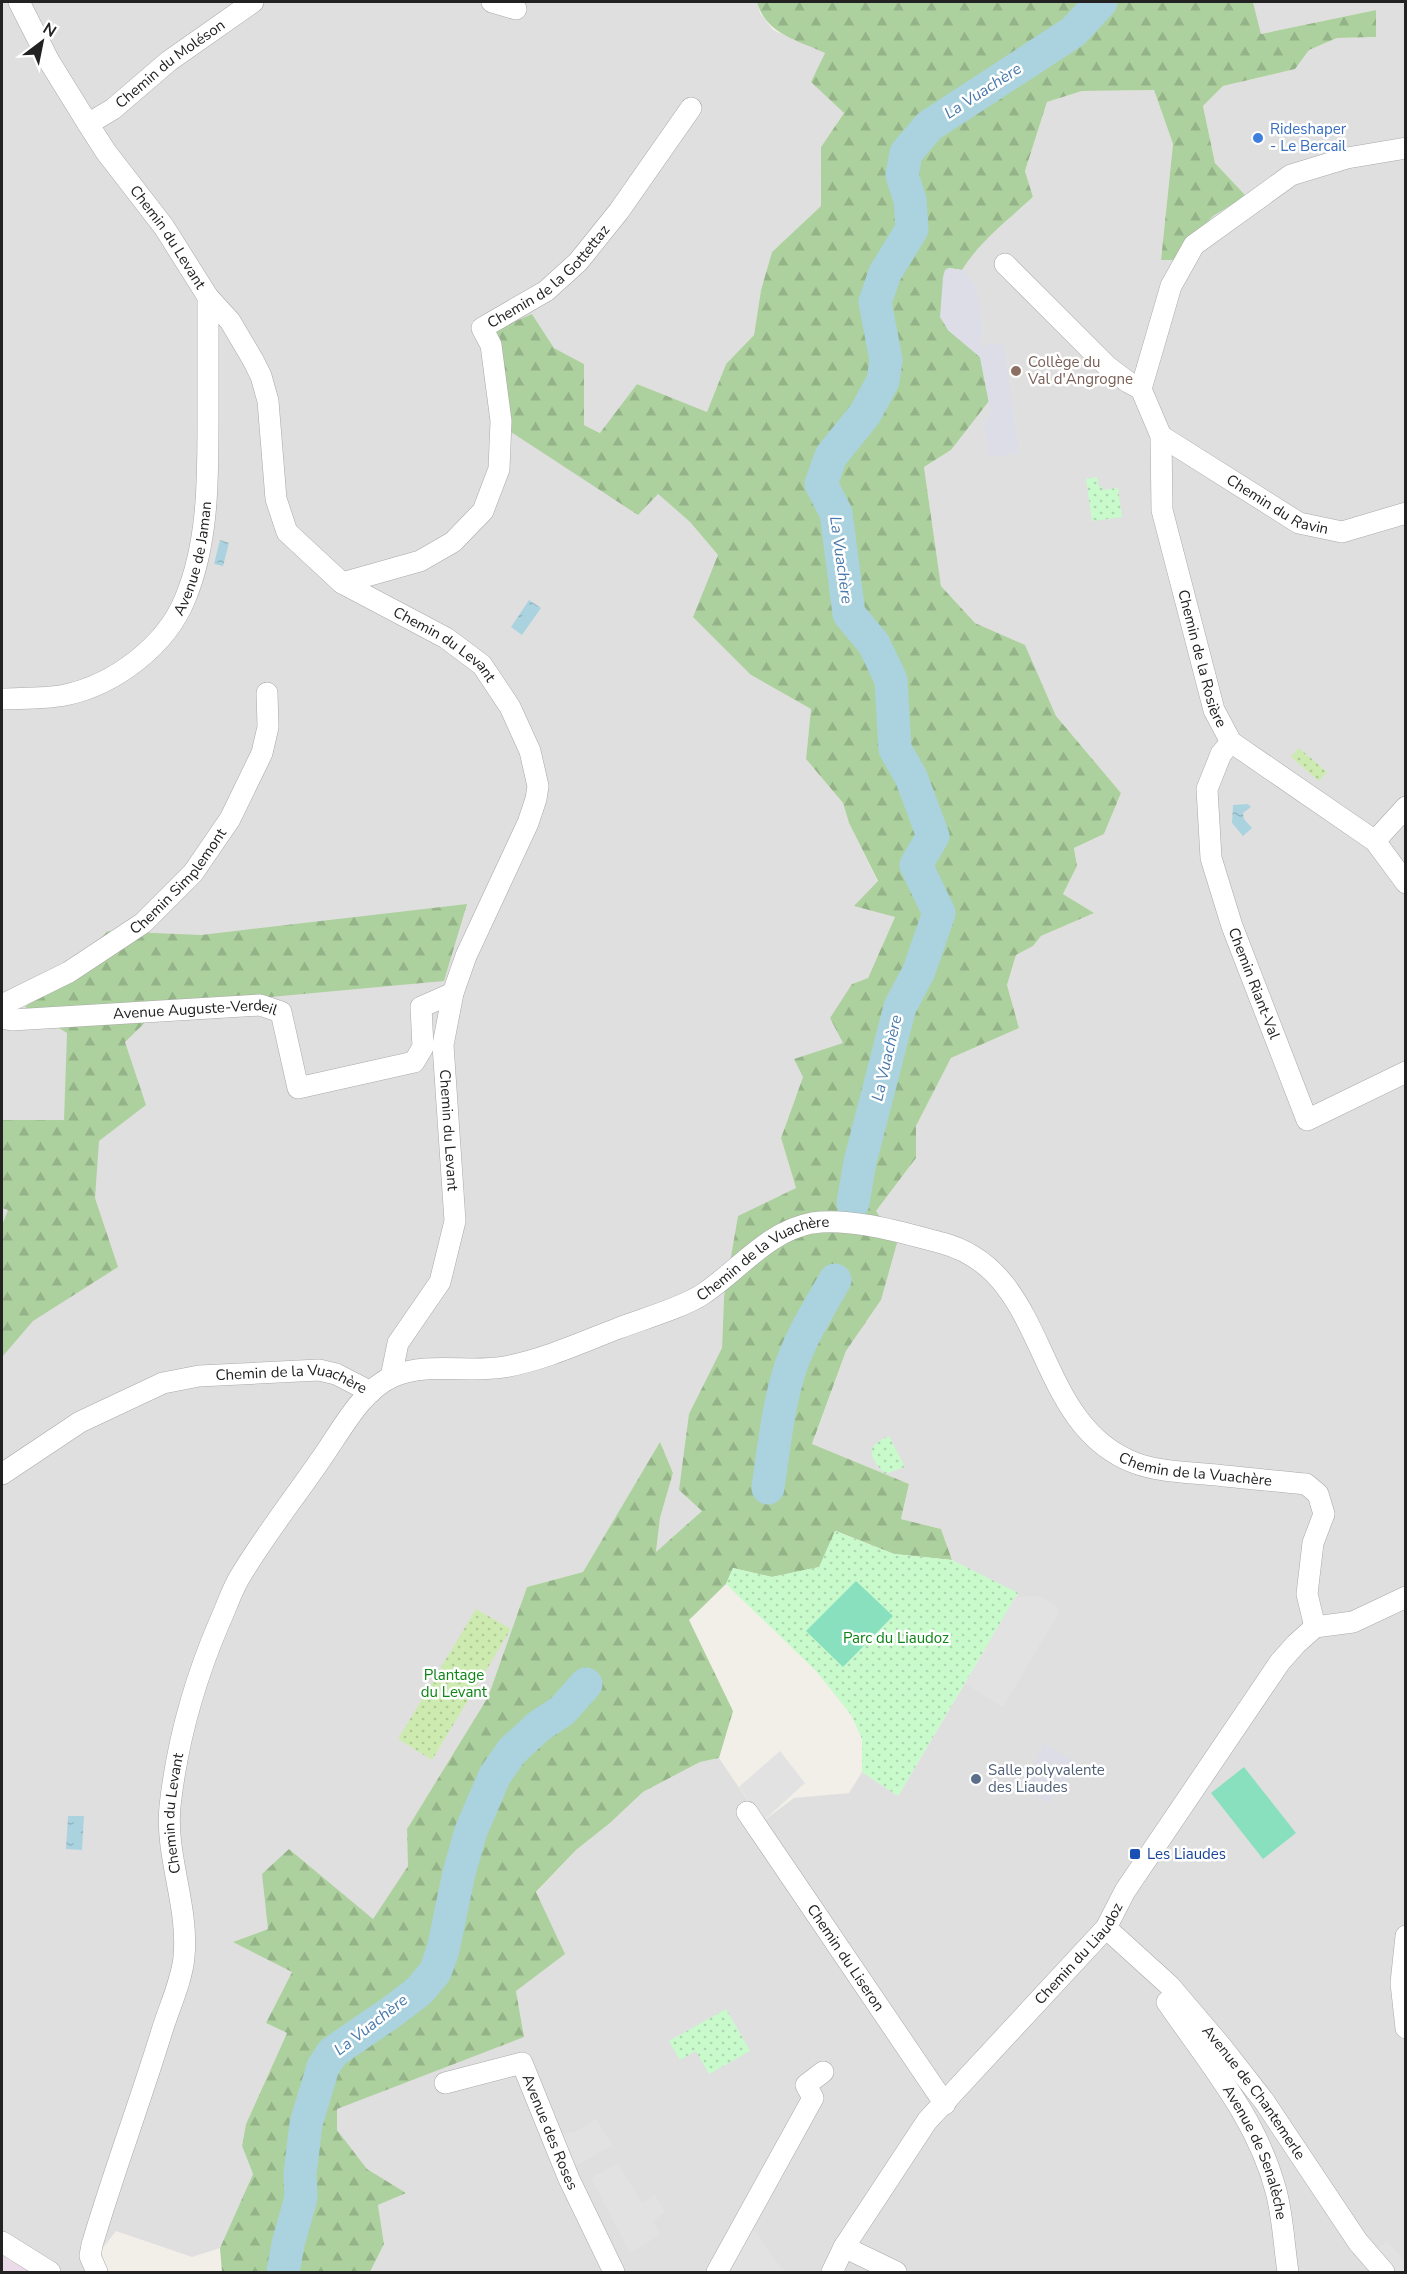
<svg xmlns="http://www.w3.org/2000/svg" width="1407" height="2274" viewBox="0 0 1407 2274" font-family="'Nunito Sans',sans-serif">
	<style>
		.residential { fill: #e0dfdf }
		.industrial { fill: #ebdbe8 }
		.grass { fill: url(#grass-dots) }
		.forest { fill: url(#forest-firs) }
		.park { fill: url(#park-dots) }
		.pitch { fill: #88e0be }
		.parking { fill: #e2e2e2 }
		.plaza { fill: #dddde8 }
		.water { fill: url(#water-ripples) }
		.lines { fill: none; stroke-linecap: round; stroke-linejoin: round }
		.river { stroke: #aad3df; stroke-width: 33 }
		.street-casing { stroke: #a9a9a9; stroke-width: 22 }
		.street { stroke: #fff; stroke-width: 21 }
		.shop-dot { fill: #3f7fe0; stroke: #fff; stroke-width: 2 }
		.education-dot { fill: #8d6e63; stroke: #fff; stroke-width: 2 }
		.service-dot { fill: #5c6f8a; stroke: #fff; stroke-width: 2 }
		.transit-dot { fill: #1a4fb4; stroke: #fff; stroke-width: 2 }
		.labels { text-anchor: middle; dominant-baseline: central; stroke-width: 5; stroke-linejoin: round; paint-order: stroke }
		.street-label { font-size: 15px; fill: #222; stroke: #fff }
		.shop-label { font-size: 15px; fill: #366cbe; stroke: #fff; text-anchor: start }
		.education-label { font-size: 15px; fill: #785e54; stroke: #fff; text-anchor: start }
		.park-label { font-size: 15px; fill: #0c8416; stroke: #fff }
		.service-label { font-size: 15px; fill: #4e5e75; stroke: #fff; text-anchor: start }
		.transit-label { font-size: 15px; fill: #164399; stroke: #fff; text-anchor: start }
		.water-label { font-size: 16px; font-style: italic; fill: #4a7aab; stroke: #fff }
	</style>
	<defs>
		<pattern id="grass-dots" width="8" height="8" patternUnits="userSpaceOnUse" patternTransform="scale(1.5)"><rect width="8" height="8" fill="#cdebb0"/><path d="M2 2h.1M6 6h.1" fill="none" stroke="#b0c997" stroke-width="1.8" stroke-linecap="round"/></pattern>
		<pattern id="forest-firs" width="22" height="20" patternUnits="userSpaceOnUse" patternTransform="scale(1.5)"><rect width="22" height="20" fill="#add19e"/><path d="M5 1l3.5 6h-7zM16 11l3.5 6h-7z" fill="#95b388"/></pattern>
		<pattern id="park-dots" width="8" height="8" patternUnits="userSpaceOnUse" patternTransform="scale(1.5)"><rect width="8" height="8" fill="#c8facc"/><path d="M2 2h.1M6 6h.1" fill="none" stroke="#acd6af" stroke-width="1.8" stroke-linecap="round"/></pattern>
		<pattern id="water-ripples" width="26" height="14" patternUnits="userSpaceOnUse" patternTransform="scale(1.5)"><rect width="26" height="14" fill="#aad3df"/><path d="M2 4q2-2 4 0t4 0M15 11q2-2 4 0t4 0" fill="none" stroke="#92b5bf"/></pattern>
	</defs>
	<rect width="100%" height="100%" fill="#f2efe9"/>
	<path class="residential" d="M2 2H757L760 13 773 30 825 53 812 82 844 113 821 147V206L772 252 761 290 754 335 726 364 707 413 637 384 601 433 584 425V364L554 348 532 314 508 430 658 494 690 522 718 555 751 675 811 709 806 759 843 803 849 823 895 917 868 978 852 984 843 1043 803 1077 781 1138 796 1188 724 1297 722 1349 702 1511 656 1552 660 1518 673 1473 660 1443 583 1572 527 1587 488 1697 407 1829 409 1866 373 1920 289 1849 268 1929 234 1942 292 1972 266 2023 287 2033 246 2124 242 2146 253 2174 220 2248 192 2257 116 2231 84 2272H32L2 2255Z
		M1253 2H1405V2272H370L384 2244 378 2205 405 2193 367 2169 336 2130 337 2108 524 2037 516 1991 536 1893 576 1850 610 1823 643 1792 700 1762 719 1758 762 1822 794 1798 849 1793 862 1772 898 1796 1018 1594 952 1560 941 1529 901 1519 909 1484 812 1445 846 1351 881 1300 876 1211 916 1158V1126L951 1058 1019 1028 1007 985 1016 955 1033 946 1041 936 1093 913 1063 894 1077 866 1074 848 1104 834 1121 793 1056 716 1025 646 975 623 941 586 924 467 951 450 968 427 943 277 962 269 971 256 987 238 1033 197 1025 171 1047 102 1082 91 1154 90 1173 144 1161 260H1173L1213 216 1246 196 1215 163 1203 106 1223 86 1295 69 1309 50 1337 38 1376 37V10L1261 34Z"/>
	<path class="industrial" d="M2 2255 10 2261 32 2272H2Z"/>
	<path class="grass" d="M1299 748 1327 772 1319 781 1291 757Z
		M476 1609 511 1629 432 1760 398 1739Z"/>
	<path class="forest" d="M757 2H1253L1261 34 1376 10V37L1337 38 1309 50 1295 69 1223 86 1203 106 1215 163 1246 196 1213 216 1173 260H1161L1173 144 1154 90 1082 91 1047 102 1025 171 1033 197C1008 220 980 241 962 270L948 268V330L980 357 989 401 951 450 924 467 941 586 975 623 1025 645 1056 716 1121 793 1104 834 1074 848 1077 866 1063 894 1094 913 1041 936 1033 946 1016 955 1007 985 1019 1028 951 1058 916 1126V1158L876 1211 897 1243 881 1300 846 1351 812 1444 909 1484 901 1519 941 1529 952 1560 894 1554 836 1531 820 1567 772 1577 733 1568 726 1584 689 1620 733 1711 719 1758 700 1762 643 1792 610 1823 576 1850 536 1892 565 1954 516 1991 524 2037 337 2109V2130L367 2169 406 2193 378 2205 384 2244 370 2272H222L220 2248 253 2174 242 2146 246 2124 287 2033 266 2023 292 1972 233 1942 268 1929 262 1874 289 1849 373 1919 408 1866 407 1829 488 1697 527 1587 583 1572 660 1442 673 1473 660 1518 656 1552 702 1511 679 1490 689 1414 722 1348 724 1297 738 1216 796 1188 781 1138 803 1077 794 1059 843 1043 830 1018 852 984 868 978 895 917 854 906 878 881 849 823 843 803 806 759 811 709 751 675 693 617 718 555 690 522 658 494 638 515 508 430 495 330 532 314 554 348 584 364V425L600 433 637 384 707 412 726 364 754 335 761 290 772 252 821 206V147L844 113 811 82 825 53C797 40 766 34 757 2Z
		M467 904 444 981 161 1007 125 1042 146 1105 99 1141 95 1198 118 1267 33 1321 2 1357V1225L8 1210 2 1208V1120H64L67 1033 25 1007 108 931 201 935Z"/>
	<path class="park" d="M1097 477 1099 487 1102 486 1103 490 1118 488 1122 517 1092 521 1086 479Z
		M889 1436 905 1467 885 1474C869 1457 864 1447 889 1436Z
		M835 1531 894 1554 952 1560 1018 1593 898 1796 862 1772V1739L851 1715 816 1671 726 1584 733 1568 772 1577 819 1567Z
		M726 2009 750 2051 709 2074 696 2051 680 2060 669 2041Z"/>
	<path class="pitch" d="M856 1581 893 1616 843 1667 806 1631Z
		M1244 1767 1296 1833 1263 1859 1211 1793Z"/>
	<path class="parking" d="M1038 1596 1054 1604 1060 1611 1003 1707 965 1684 1015 1597Z
		M780 1751 805 1783 762 1822 739 1787Z
		M596 2119 612 2145 575 2167 560 2137 572 2131 573 2133Z
		M618 2163 642 2203 655 2195 665 2212 653 2221 660 2235 630 2253 591 2178Z
		M749 2229 754 2230 784 2272H724Z
		M1387 2241 1405 2261V2272H1397L1376 2251Z"/>
	<path class="plaza" d="M949 268 962 270 974 284 979 297 983 338H979L982 346 987 348 988 343 1004 344 1019 453 989 458 984 422 991 414 980 357 948 330 940 317 943 277 945 270Z
		M1044 1743 1079 1765 1048 1803 1023 1788Z"/>
	<path class="water" d="M220 540 229 543 223 566 214 564Z
		M529 600 541 608 522 635 511 627Z
		M1248 804 1251 807 1243 813 1244 819 1252 828 1243 836 1232 823 1233 805Z
		M68 1816H84L82 1850 66 1849Z"/>
	<g class="lines">
		<path class="river" d="M853 1203 860 1162 900 1007 919 971 939 913 916 865 933 836 911 777 895 749 891 680 874 644 849 614 836 513 821 484 831 456 865 414 883 381 886 360 875 302 885 273 912 229 910 200 902 175 906 153 929 126 1073 32 1101 2
			M768 1488C774 1447 778 1405 791 1366 802 1335 819 1308 835 1280
			M283 2272 288 2244 301 2198 300 2174 306 2124 323 2067 333 2052 393 2011 419 1991 435 1972 443 1950 459 1873 471 1831 495 1775 512 1751 539 1726 562 1711 586 1684"/>
		<defs>
			<g id="street">
				<path id="s1" d="M19 2 49 61 88 124 106 152 164 227 208 297 230 321 253 360 261 376 268 401 276 499 287 532 342 583 446 638 482 665 510 707 530 751 538 786 536 799 528 823 466 956 453 993 443 1045 455 1221 440 1282 398 1343 391 1377"/>
				<path d="M492 2 516 9"/>
				<path id="s2" d="M88 124 113 109 169 61 253 2"/>
				<path d="M1005 264 1108 367 1128 382 1141 389"/>
				<path id="s3" d="M1141 389 1161 436 1162 510 1214 710 1231 742 1375 841 1406 883"/>
				<path d="M1141 389 1171 286 1194 245 1291 175 1347 158 1406 148"/>
				<path id="s4" d="M1161 436 1299 523 1342 532 1406 513"/>
				<path id="s5" d="M342 583 420 561 453 542 483 511 499 469 501 421 491 345 482 328 546 291 578 262 619 211 691 108"/>
				<path id="s6" d="M2 699C22 698 45 699 65 695 114 685 166 646 185 599 209 542 208 476 208 415 208 376 208 336 208 297"/>
				<path id="s7" d="M1231 742 1221 754 1207 789 1211 858 1232 926 1307 1120 1406 1072"/>
				<path d="M1375 841 1406 807"/>
				<path id="s8" d="M2 1005 69 972 143 923 193 873 230 819 262 753 268 727 267 693"/>
				<path id="s9" d="M2 1018 12 1020 260 1005 281 1012 298 1088 414 1062 423 1047 421 1007 453 993"/>
				<path id="s10" d="M2 1474 80 1422 163 1383 199 1376 319 1370 336 1374 371 1392"/>
				<path d="M1315 1627 1353 1622 1406 1597"/>
				<path id="s11" d="M747 1812 945 2104"/>
				<path id="s12" d="M1106 1928 1170 1986 1221 2046 1264 2101 1358 2242 1384 2272"/>
				<path d="M1406 1936 1401 1983 1406 2028"/>
				<path id="s13" d="M1167 2002C1208 2062 1257 2118 1276 2191 1283 2217 1284 2246 1288 2272"/>
				<path id="s14" d="M445 2083 522 2063 569 2179 614 2272"/>
				<path d="M2 2242 50 2272"/>
				<path d="M844 2247 896 2272"/>
				<path id="s15" d="M97 2272 90 2256 92 2245C113 2174 139 2105 161 2034 168 2010 182 1981 184 1957 189 1906 165 1856 170 1806 177 1743 195 1679 220 1621 227 1606 232 1589 241 1575 265 1535 295 1497 321 1459 341 1431 361 1390 394 1376 428 1362 468 1373 504 1367 544 1360 582 1342 619 1328 643 1319 684 1307 703 1294 739 1270 768 1231 812 1223 851 1217 903 1233 942 1243 1052 1272 1030 1423 1135 1463 1157 1471 1182 1472 1205 1474 1238 1477 1272 1481 1306 1484L1318 1494 1324 1514 1313 1543 1307 1594 1315 1627"/>
				<path d="M717 2272 813 2098 806 2085 823 2072"/>
				<path id="s16" d="M832 2272 844 2247 927 2121 1106 1928 1125 1891 1280 1662 1296 1644 1315 1627"/>
			</g>
		</defs>
		<use href="#street" class="street-casing"/>
		<use href="#street" class="street"/>
	</g>
	<circle class="shop-dot" cx="1258" cy="138" r="6"/>
	<circle class="education-dot" cx="1016" cy="371" r="6"/>
	<circle class="service-dot" cx="976" cy="1779" r="6"/>
	<rect class="transit-dot" x="1129" y="1848" width="12" height="12" rx="3"/>
	<g class="labels">
		<g class="street-label">
			<text stroke="none"><textPath href="#s2" startOffset="102">Chemin du Moléson</textPath></text>
			<text stroke="none"><textPath href="#s1" startOffset="279">Chemin du Levant</textPath></text>
			<text stroke="none"><textPath href="#s5" startOffset="436">Chemin de la Gottettaz</textPath></text>
			<text stroke="none"><textPath href="#s4" startOffset="136">Chemin du Ravin</textPath></text>
			<text stroke="none"><textPath href="#s6" startOffset="264">Avenue de Jaman</textPath></text>
			<text stroke="none"><textPath href="#s1" startOffset="801">Chemin du Levant</textPath></text>
			<text stroke="none"><textPath href="#s3" startOffset="279">Chemin de la Rosière</textPath></text>
			<text stroke="none"><textPath href="#s8" startOffset="218">Chemin Simplemont</textPath></text>
			<text stroke="none"><textPath href="#s7" startOffset="255">Chemin Riant-Val</textPath></text>
			<text stroke="none"><textPath href="#s9" startOffset="194">Avenue Auguste-Verdeil</textPath></text>
			<text stroke="none"><textPath href="#s1" startOffset="1341">Chemin du Levant</textPath></text>
			<text stroke="none"><textPath href="#s15" startOffset="1374">Chemin de la Vuachère</textPath></text>
			<text stroke="none"><textPath href="#s10" startOffset="316">Chemin de la Vuachère</textPath></text>
			<text stroke="none"><textPath href="#s15" startOffset="1930">Chemin de la Vuachère</textPath></text>
			<text stroke="none"><textPath href="#s15" startOffset="476">Chemin du Levant</textPath></text>
			<text stroke="none"><textPath href="#s16" startOffset="405">Chemin du Liaudoz</textPath></text>
			<text stroke="none"><textPath href="#s11" startOffset="176">Chemin du Liseron</textPath></text>
			<text stroke="none"><textPath href="#s12" startOffset="222">Avenue de Chantemerle</textPath></text>
			<text stroke="none"><textPath href="#s14" startOffset="154">Avenue des Roses</textPath></text>
			<text stroke="none"><textPath href="#s13" startOffset="176">Avenue de Senalèche</textPath></text>
		</g>
		<g class="shop-label">
			<text x="1270" y="129">Rideshaper<tspan x="1270" dy="17">- Le Bercail</tspan></text>
		</g>
		<g class="education-label">
			<text x="1028" y="362">Collège du<tspan x="1028" dy="17">Val d'Angrogne</tspan></text>
		</g>
		<g class="park-label">
			<text x="896" y="1638">Parc du Liaudoz</text>
			<text x="454" y="1675">Plantage<tspan x="454" dy="17">du Levant</tspan></text>
		</g>
		<g class="service-label">
			<text x="988" y="1770">Salle polyvalente<tspan x="988" dy="17">des Liaudes</tspan></text>
		</g>
		<g class="transit-label">
			<text x="1147" y="1854">Les Liaudes</text>
		</g>
		<g class="water-label">
			<text transform="translate(983 91) rotate(-33)">La Vuachère</text>
			<text transform="translate(841 560) rotate(82)">La Vuachère</text>
			<text transform="translate(887 1058) rotate(-77)">La Vuachère</text>
			<text transform="translate(371 2025) rotate(-38)">La Vuachère</text>
		</g>
	</g>
	<rect width="1407" height="2274" fill="none" stroke="#222222" stroke-width="6"/>
	<g transform="translate(42 42) rotate(32)" stroke="#ffffff" stroke-width="4.5" paint-order="stroke">
	<path d="M0-4.5L10 22L0 15L-10 22Z" fill="#222222"/>
	<text y="-9" font-size="16" font-weight="bold" text-anchor="middle" fill="#222222">N</text>
	</g>
</svg>
